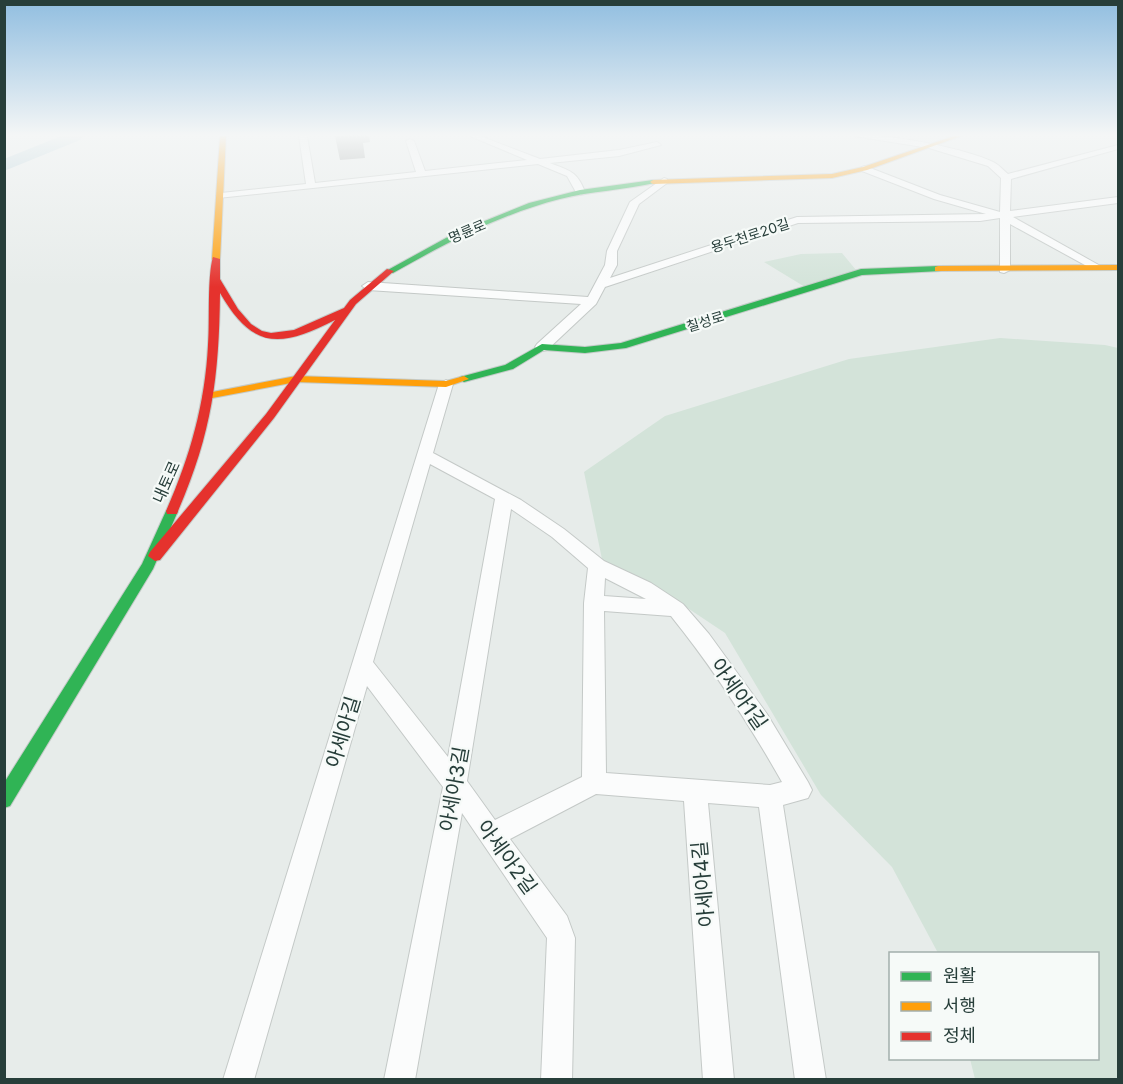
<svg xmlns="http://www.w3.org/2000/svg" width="1123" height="1084" viewBox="0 0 1123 1084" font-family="Inter,'Noto Sans KR',sans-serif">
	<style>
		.green { fill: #d3e3d9 }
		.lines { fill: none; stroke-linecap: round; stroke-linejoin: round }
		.river { fill: #aeccd5; fill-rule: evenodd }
		.street-casing { stroke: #c4c9c7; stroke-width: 2 }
		.fast-casing { stroke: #c4cac8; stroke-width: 2 }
		.slow-casing { stroke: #c4cac8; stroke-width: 2 }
		.jam-casing { stroke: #c4cac8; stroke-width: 2 }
		.street { fill: #fbfcfc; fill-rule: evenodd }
		.fast { fill: #30b455; fill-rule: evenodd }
		.slow { fill: #ff9f0a; fill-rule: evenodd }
		.jam { fill: #e5322d; fill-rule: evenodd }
		.shaded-wall { fill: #909492 }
		.labels { text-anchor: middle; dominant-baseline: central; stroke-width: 4.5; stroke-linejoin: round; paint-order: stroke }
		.far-street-label { font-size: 14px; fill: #273e3a; stroke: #f6faf8 }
		.street-label { font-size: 16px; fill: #273e3a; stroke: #f6faf8 }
		.near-street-label { font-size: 20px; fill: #273e3a; stroke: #f6faf8 }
	</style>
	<rect width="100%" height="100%" fill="#e7ecea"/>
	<path class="green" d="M842 253 856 270 805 287 764 262 801 254Z
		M1000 338 1105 345 1118 348V1079H975L970 1059 1098 1058V954L938 953 892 867 821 795 725 633 680 603 603 564 584 472 665 416 849 359Z"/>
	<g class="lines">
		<path class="river" d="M61 136H83L80 140 4 171V159Z"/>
		<defs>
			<path id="street" d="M299 136H307L315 183 416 172 406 141 410 139 414 141 425 171 527 160 470 136H480L540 159 619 150 657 142 661 145 619 156 550 163C570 171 577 171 585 192L580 195 577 194 567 176 538 164 218 198 216 196 221 193 306 184Z
				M854 136C885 133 964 148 993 162 998 164 1003 170 1008 174L1118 145V149L1011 179 1010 211 1118 197V203L1013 217 1104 268 1102 270H1094L1010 224V270L1004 273 1000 272V218L980 221 798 223 605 287 596 304 547 350 542 351 535 347 537 344 581 304 368 290 362 286 368 282 588 297 605 265 607 251 630 202 664 178 667 179V183L639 204 617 251V265L610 278 797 217 986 214 934 199 862 171V167L865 166 940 195 1000 212 1001 178 988 166 929 148Z
				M446 380 453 384 433 453 521 500 564 529 604 561 651 583 683 604 709 634 767 714 808 782 812 790 808 798 783 805 826 1080H795L759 807 708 803 734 1080H703L684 801 596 794 510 839 567 916 575 938 572 1080H541L547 938 462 813 415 1080H384L443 787 367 686 254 1080H223L439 384ZM430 464 495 499 448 757 373 662ZM511 509 552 537 588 568 584 603 582 777 495 820 467 781ZM605 578 646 599 604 596ZM604 611 671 616C713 668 749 724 782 782L770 785 606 773Z"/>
			<path id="fast" d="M653 180 655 183C624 190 592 191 560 199 501 214 446 243 393 273L386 271 455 233 529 203 580 190Z
				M938 266 941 267V271L862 275 626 348 585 353 544 350 513 369 464 382 459 379 460 377 505 365 542 344 585 347 621 343 861 269Z
				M172 507 178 511 153 569 10 806 4 808V783L142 564 166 511Z"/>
			<path id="slow" d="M220 136H226L220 259 216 262 212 259Z
				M954 136H961L867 170 832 178 653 184 650 182 653 180 832 174 863 167Z
				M938 266 1118 265V270L935 271V267Z
				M296 376 446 381 464 376 469 379 446 387 296 382 207 399 202 396 207 393Z"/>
			<path id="jam" d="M213 257 220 259V279L238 309 251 324 262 331 271 333 294 330 344 308 350 300 387 269 394 271 356 304 274 418 160 560 155 561 148 556 150 552 266 414 335 320C280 348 253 350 220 293 219 377 212 433 178 511L177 514H167L166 511C190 457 205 404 208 345 210 322 207 277 213 257Z"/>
		</defs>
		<use href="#street" class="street-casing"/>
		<use href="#fast" class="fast-casing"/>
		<use href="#slow" class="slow-casing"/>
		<use href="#jam" class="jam-casing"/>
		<use href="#street" class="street"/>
		<use href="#fast" class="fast"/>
		<use href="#slow" class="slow"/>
		<use href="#jam" class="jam"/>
	</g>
	<path class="shaded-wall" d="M347 135H369L370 142 363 143 365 158 340 160 335 136Z"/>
	<linearGradient id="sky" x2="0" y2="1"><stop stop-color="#91bee0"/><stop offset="0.47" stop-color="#f4f6f6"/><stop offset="1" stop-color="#f4f6f6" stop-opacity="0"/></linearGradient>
	<rect width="1123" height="287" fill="url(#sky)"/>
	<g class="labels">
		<g class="far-street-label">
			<text transform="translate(467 231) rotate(-23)">명륜로</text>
			<text transform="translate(750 235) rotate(-18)">용두천로20길</text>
			<text transform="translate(705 321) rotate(-17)">칠성로</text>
		</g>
		<g class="street-label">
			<text transform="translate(166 482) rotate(-66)">내토로</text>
		</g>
		<g class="near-street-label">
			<text transform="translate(739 694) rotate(55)">아세아1길</text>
			<text transform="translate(343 732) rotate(-73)">아세아길</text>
			<text transform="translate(454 789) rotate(-80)">아세아3길</text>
			<text transform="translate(507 857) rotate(54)">아세아2길</text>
			<text transform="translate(703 884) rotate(-95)">아세아4길</text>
		</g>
	</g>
	<rect width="1123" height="1084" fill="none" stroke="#273e3a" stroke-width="12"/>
	<rect x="889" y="952" width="210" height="108" fill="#f6faf8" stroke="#a3afac" stroke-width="1.5"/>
	<rect x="901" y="972" width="30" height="9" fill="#30b455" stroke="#a3afac" stroke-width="1.5"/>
	<text x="943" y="982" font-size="18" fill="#273e3a">원활</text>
	<rect x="901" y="1002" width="30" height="9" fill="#ff9f0a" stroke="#a3afac" stroke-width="1.5"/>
	<text x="943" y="1012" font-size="18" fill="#273e3a">서행</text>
	<rect x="901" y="1032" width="30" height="9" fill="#e5322d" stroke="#a3afac" stroke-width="1.5"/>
	<text x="943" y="1042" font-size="18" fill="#273e3a">정체</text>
</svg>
